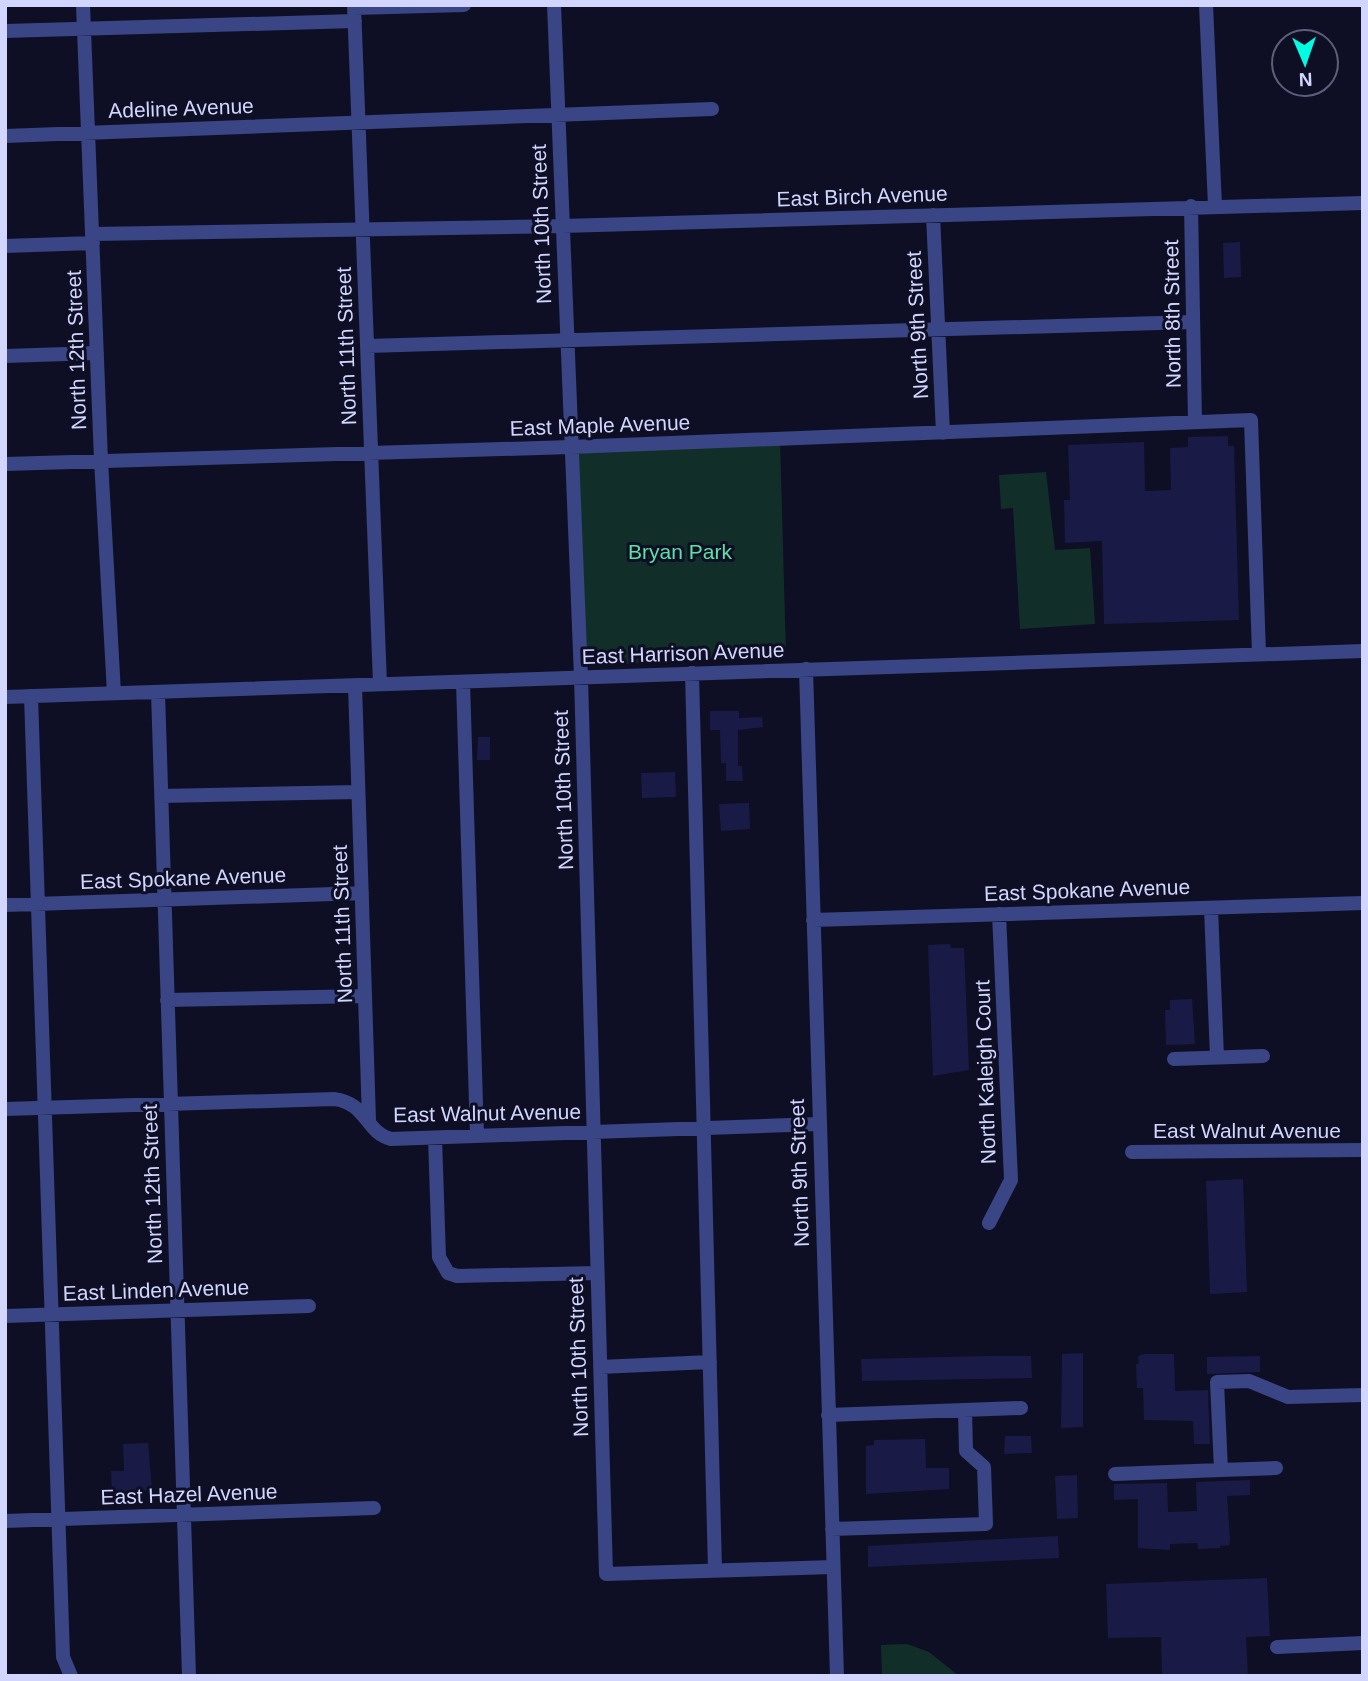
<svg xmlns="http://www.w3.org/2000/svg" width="1368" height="1681" viewBox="0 0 1368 1681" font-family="Arial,sans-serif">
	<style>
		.green { fill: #112f28 }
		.building { fill: #1a1a46 }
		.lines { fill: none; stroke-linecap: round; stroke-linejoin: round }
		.minor { stroke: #394584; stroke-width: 14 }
		.labels { text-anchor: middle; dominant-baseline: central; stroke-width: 6; stroke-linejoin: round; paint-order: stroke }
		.street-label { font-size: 21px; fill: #d2d6ff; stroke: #0e0f25 }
		.park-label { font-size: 21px; fill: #5ce1a5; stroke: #0e0f25 }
	</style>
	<rect width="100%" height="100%" fill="#0e0f25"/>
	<path class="green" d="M780 439 786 656 582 666 571 447Z
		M1046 472 1055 550 1090 548 1095 624 1020 629 1013 508 1001 509 999 475Z
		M907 1644 929 1652 959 1676H882L881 1645Z"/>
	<path class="building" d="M1240 242 1241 277 1224 278 1223 243Z
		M1228 436V446H1234L1239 620 1104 624 1102 541 1065 543 1064 500H1070L1068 445 1144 442 1145 491 1171 490 1170 448 1188 447V437Z
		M710 711H739V718L762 717 763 727 738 730V766H742L743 781H726V763H721L720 730H710Z
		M478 737H490V760H477Z
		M675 772 676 797 642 798 641 773Z
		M749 803 750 829 721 831 719 804Z
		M950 944 951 948H964L969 1070 933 1076 928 945Z
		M1192 999 1195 1044 1166 1045 1165 1010H1170V1000Z
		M1243 1179 1247 1292 1210 1294 1206 1181Z
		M1083 1353V1427L1061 1428 1062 1354Z
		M1144 1354H1174L1175 1391 1208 1390 1210 1444H1194L1193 1421 1144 1420 1143 1388H1137L1136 1364H1139L1138 1356Z
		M988 1356H1031L1032 1378 862 1381 861 1359Z
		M1260 1356V1372L1207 1374V1357Z
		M1005 1436H1031L1032 1453 1004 1454Z
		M925 1439 926 1468H949V1489L866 1494V1446L874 1445V1440Z
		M148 1443 152 1490 112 1492 111 1471H124L123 1444Z
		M1077 1475 1078 1518 1057 1519 1055 1476Z
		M1250 1480V1495L1227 1496 1230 1540 1229 1545 1220 1546V1548L1198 1549 1197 1543 1170 1544V1550L1138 1548V1499L1114 1500V1484L1167 1483 1168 1512 1197 1511 1196 1482Z
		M1058 1536 1059 1558 868 1567V1546Z
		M1267 1578 1270 1636 1246 1637 1248 1676H1162L1161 1637 1108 1638 1106 1584Z"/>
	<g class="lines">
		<path class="minor" d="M83 5 101 460 114 693
			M354 5 380 684
			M554 5 581 677 606 1574 833 1567
			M1206 5 1215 206
			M354 8 464 5
			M5 31 355 21
			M5 136 712 109
			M1191 206 1195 421
			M933 215 943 433
			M93 234 562 226 1363 203
			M5 246 93 243
			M367 346 1193 322
			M5 356 97 353
			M5 464 571 447 1251 420 1259 654
			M806 669 837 1676
			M692 673 715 1570
			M463 682 477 1136
			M355 685 369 1120
			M158 692 189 1676
			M31 696 63 1657 71 1676
			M5 697 1363 651
			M161 796 358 792
			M5 905 362 893
			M1211 908 1217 1057
			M813 920 1363 903
			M167 1000 365 996
			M1174 1059 1263 1056
			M5 1109 334 1099C367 1103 365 1132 391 1139L818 1124
			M435 1138 439 1257 448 1273 457 1276 596 1273
			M1132 1152 1363 1150
			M989 1223 1011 1180 999 914
			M5 1316 309 1306
			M600 1367 710 1362
			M828 1415 1021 1408
			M1276 1468 1221 1470 1217 1382 1249 1381 1288 1397 1363 1395
			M1115 1474 1221 1470
			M5 1521 374 1508
			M832 1529 986 1524 984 1467 966 1451 965 1410
			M1277 1647 1363 1643"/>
	</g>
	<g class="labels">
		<g class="street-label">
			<text transform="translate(181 108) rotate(-2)">Adeline Avenue</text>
			<text transform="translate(862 196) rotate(-2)">East Birch Avenue</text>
			<text transform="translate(541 224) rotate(-92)">North 10th Street</text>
			<text transform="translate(1172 314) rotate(-91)">North 8th Street</text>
			<text transform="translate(917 325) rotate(-93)">North 9th Street</text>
			<text transform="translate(346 346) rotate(-92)">North 11th Street</text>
			<text transform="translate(76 350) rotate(-92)">North 12th Street</text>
			<text transform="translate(600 425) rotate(-2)">East Maple Avenue</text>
			<text transform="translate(683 653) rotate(-2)">East Harrison Avenue</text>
			<text transform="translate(563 790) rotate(-92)">North 10th Street</text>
			<text transform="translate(183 878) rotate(-2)">East Spokane Avenue</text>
			<text transform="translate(1087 890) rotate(-2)">East Spokane Avenue</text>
			<text transform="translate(342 924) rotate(-92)">North 11th Street</text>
			<text transform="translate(985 1072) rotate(-92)">North Kaleigh Court</text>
			<text transform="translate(487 1113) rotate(-1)">East Walnut Avenue</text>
			<text x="1247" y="1130">East Walnut Avenue</text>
			<text transform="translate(799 1173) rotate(-92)">North 9th Street</text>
			<text transform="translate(152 1184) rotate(-92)">North 12th Street</text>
			<text transform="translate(156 1290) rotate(-2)">East Linden Avenue</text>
			<text transform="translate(578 1357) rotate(-92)">North 10th Street</text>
			<text transform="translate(189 1494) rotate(-2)">East Hazel Avenue</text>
		</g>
		<g class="park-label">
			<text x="680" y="551">Bryan Park</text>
		</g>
	</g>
	<rect width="1368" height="1681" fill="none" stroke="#d2d6ff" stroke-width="14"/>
	<g transform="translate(1305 63) rotate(178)"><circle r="33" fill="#0e0f25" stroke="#5c5f7c" stroke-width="2"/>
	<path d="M0-5L12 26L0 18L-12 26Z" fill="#00fde3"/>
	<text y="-10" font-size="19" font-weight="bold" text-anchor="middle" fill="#d2d6ff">N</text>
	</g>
</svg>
